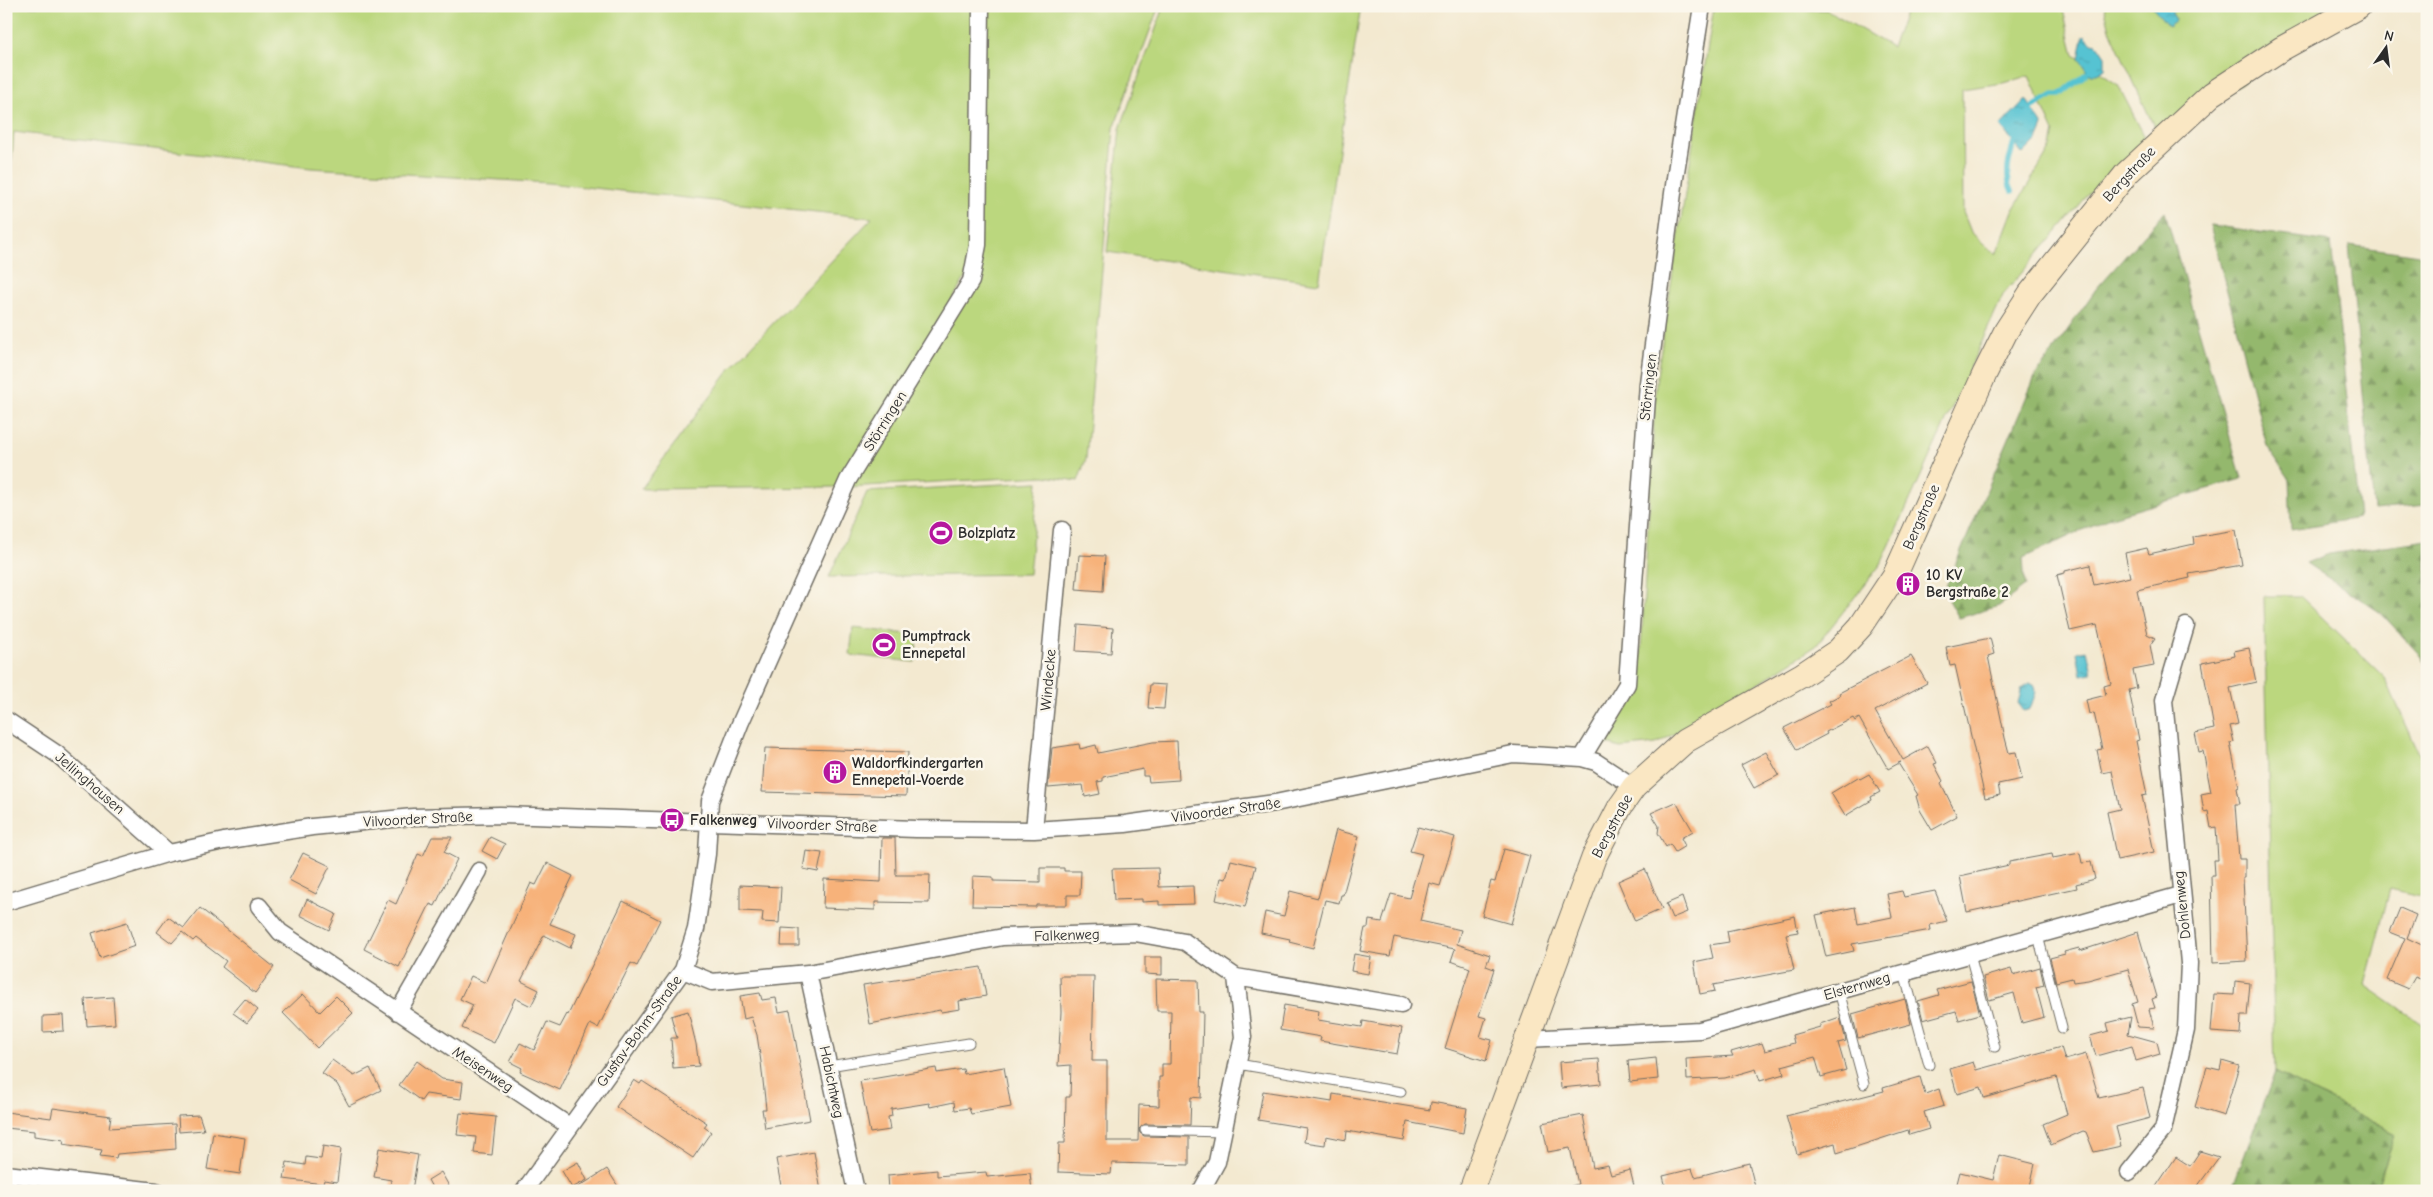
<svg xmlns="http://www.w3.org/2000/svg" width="2433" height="1197" viewBox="0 0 2433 1197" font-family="'Comic Neue',sans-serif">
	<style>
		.grass { fill: #bbd77e; stroke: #738154; fill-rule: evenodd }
		.forest { fill: url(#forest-firs); stroke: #60724c }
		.water { fill: url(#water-ripples); stroke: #41777e }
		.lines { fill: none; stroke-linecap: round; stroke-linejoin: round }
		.stream { stroke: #57c3d2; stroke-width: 5.5 }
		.building { fill: #f7b27a }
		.lane-casing { stroke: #716e65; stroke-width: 11 }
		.street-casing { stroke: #716e65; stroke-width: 19 }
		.secondary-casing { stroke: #716e65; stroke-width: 26 }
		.lane { stroke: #fff; stroke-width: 9 }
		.street { stroke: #fff; stroke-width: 16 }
		.secondary { stroke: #fae7c3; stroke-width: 24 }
		.labels { text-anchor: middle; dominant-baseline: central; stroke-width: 5; stroke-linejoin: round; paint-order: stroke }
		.street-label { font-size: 15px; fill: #2b2b2b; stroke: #fbf7ec }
		.poi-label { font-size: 15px; font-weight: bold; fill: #2b2b2b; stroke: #fbf7ec; text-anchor: start }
	</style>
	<defs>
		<pattern id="forest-firs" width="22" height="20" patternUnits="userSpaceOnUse" patternTransform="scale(1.25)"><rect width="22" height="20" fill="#94b86d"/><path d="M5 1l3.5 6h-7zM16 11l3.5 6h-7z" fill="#79965a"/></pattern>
		<pattern id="water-ripples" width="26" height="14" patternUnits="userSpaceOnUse" patternTransform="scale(1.25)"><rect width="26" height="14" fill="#57c3d2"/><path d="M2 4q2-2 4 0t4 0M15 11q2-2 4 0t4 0" fill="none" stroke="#489fab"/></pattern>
	</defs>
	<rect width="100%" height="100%" fill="#fbf7ec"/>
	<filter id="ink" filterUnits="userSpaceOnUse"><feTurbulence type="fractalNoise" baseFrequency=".02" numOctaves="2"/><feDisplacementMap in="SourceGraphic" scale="10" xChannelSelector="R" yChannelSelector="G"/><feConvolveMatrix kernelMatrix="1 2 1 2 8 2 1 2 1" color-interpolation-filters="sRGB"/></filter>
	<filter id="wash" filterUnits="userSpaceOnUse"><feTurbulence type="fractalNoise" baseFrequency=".0096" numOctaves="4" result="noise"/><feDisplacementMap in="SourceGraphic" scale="20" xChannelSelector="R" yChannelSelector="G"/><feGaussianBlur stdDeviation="1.12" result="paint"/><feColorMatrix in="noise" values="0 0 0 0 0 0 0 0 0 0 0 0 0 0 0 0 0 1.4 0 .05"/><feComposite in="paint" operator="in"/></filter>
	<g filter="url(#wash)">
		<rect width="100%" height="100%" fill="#f3e9d0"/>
		<path class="grass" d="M6 6H975L971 268 841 487 641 489 732 367 872 218 548 183 311 168 14 132 6 231Z
			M984 6H1159L1114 128 1086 459 1078 481 1044 476 847 487 974 282Z
			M1164 6H1361L1319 283 1107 252 1120 129Z
			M1714 6H1751V9L1827 10 1892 47 1908 6H2062L2074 55 2118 85 2147 141 2099 182 2003 295 1881 564 1816 646 1712 713 1656 744 1620 748 1604 743 1639 686 1656 382ZM2029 76 2054 132 2051 147 2014 208 1996 255 1971 232 1963 212 1962 89 2004 83Z
			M2104 6H2155L2176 20 2168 6H2346L2161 142 2110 30Z
			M1038 482 1029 574 829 577 867 492Z
			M2264 596H2300L2385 678 2427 771 2424 897 2390 889 2365 985 2423 1025 2427 1010V1191H2375L2396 1134 2275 1072Z
			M853 628 918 635 915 662 850 655Z"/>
		<path class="forest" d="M2165 212 2242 479 2108 518 2023 558 2025 586 1999 606 1959 618 1944 591 2035 377 2096 289Z
			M2210 225 2331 242 2359 518 2291 529 2289 478 2267 446Z
			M2349 245 2427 256V505L2374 510Z
			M2427 540V665L2418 653 2381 613 2306 563 2329 554Z
			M2275 1072 2396 1134 2375 1191H2231Z"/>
		<path class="water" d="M2168 6 2176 20 2168 26 2153 7Z
			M2085 35 2092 43 2097 44 2105 56V69L2097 74H2086V68L2079 59 2083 38Z
			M2026 99 2043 126 2037 140 2023 154 2000 126Z
			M2087 650 2092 673 2081 675 2077 652Z
			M2030 683 2035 686 2036 692 2030 709 2024 711 2018 703 2022 688Z"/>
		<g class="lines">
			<path class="stream" d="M2170 10 2178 6
				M2033 107 2053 95H2060L2086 74
				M2012 191C2004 175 2009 159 2014 143"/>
		</g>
		<g id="blocks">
			<path class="building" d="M2236 530 2242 565 2189 574 2190 578 2137 590 2147 634 2155 638 2150 645 2154 666 2133 670 2137 688 2129 690 2139 740 2136 741 2147 795 2142 796 2154 852 2117 860 2107 812 2120 809 2112 771 2102 773 2097 750 2102 749 2094 713 2089 714 2086 700 2106 695 2104 686 2111 684 2097 625 2070 631 2057 575 2065 573V571L2090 565 2094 585 2130 577 2125 553 2147 548 2149 554 2194 544 2193 537Z
				M1079 555 1105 556 1103 591 1076 589Z
				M1078 625 1113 628 1111 653 1076 651Z
				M1990 638 1994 654 1988 656 2005 738 2009 753 2016 752 2022 779 1998 784 2000 795 1985 798 1955 665 1950 666 1946 647Z
				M2249 648 2256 682 2230 688 2238 724 2230 726 2234 742 2230 743 2239 787 2237 788 2240 804H2235L2239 859H2245V878H2243L2247 961 2213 963 2211 875H2215L2214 860H2218L2216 827 2211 828 2208 811 2204 812 2201 794 2211 792 2203 751 2199 752 2195 733 2214 729 2202 663 2235 656 2234 651Z
				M1911 656 1927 683 1875 711 1903 760 1928 746 1937 763 1934 764 1943 781 1941 783 1957 816 1932 830 1920 810 1916 796 1918 795 1898 763 1901 762 1888 769 1859 718 1855 721 1853 718 1826 732 1827 734 1797 750 1784 728 1831 704 1829 701 1840 695 1839 693Z
				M1150 684 1166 685 1164 709 1148 708Z
				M1177 741 1179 780 1149 782 1148 776H1143V769L1103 777V781L1097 782 1100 794 1085 797 1083 785 1048 788 1052 748 1079 744 1080 749 1096 745 1098 753 1153 742Z
				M765 748 908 752 906 796 762 792Z
				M1766 752 1779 775 1754 788 1741 765Z
				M1869 774 1880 792 1871 797 1872 800 1845 816 1831 793 1858 777 1860 779Z
				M1676 802 1693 831 1681 838 1685 846 1675 852 1670 844 1666 847 1658 833 1659 826 1651 813Z
				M1418 827 1455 837 1440 886 1429 883 1420 921 1461 930 1457 944 1490 955 1486 966 1494 969 1479 1016 1486 1018 1480 1037 1492 1040 1486 1061 1445 1048 1470 968 1451 961 1455 949 1394 937 1390 956 1360 951 1365 928H1368L1369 920 1382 922 1391 894 1409 898 1422 854 1410 851Z
				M1336 830 1359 836 1343 895H1341L1339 903 1325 900 1313 948 1289 942 1290 939 1261 933 1265 912 1284 916 1290 891 1318 898Z
				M432 837H452L444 852 457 859 435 906 430 904 399 967 364 949 388 900 396 904 418 854 423 856Z
				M490 837 505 844 497 859 482 851Z
				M882 838H895L896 875H930L929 903 875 902V910L823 908 824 879 881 882Z
				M1504 849 1530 856 1511 924 1482 916 1491 881 1495 882Z
				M806 851 822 853 818 872 803 869Z
				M303 853 330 866 316 894 289 880Z
				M2080 853 2082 863 2091 862 2095 879 2076 884 2077 888 1967 912 1960 876 2009 865V862L2052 854 2053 858Z
				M1231 860 1256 866 1245 907 1216 900 1221 878 1226 879Z
				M547 863 573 876 550 924 576 934 570 948 544 935 521 981 539 990 531 1006 515 998 494 1043 462 1028 473 1005 460 999 471 976 486 983 531 883 536 885Z
				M1040 868H1064V871H1081L1080 895H1067V905H1036V907L972 906 973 876 993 877V881L1040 882Z
				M1158 868 1159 887 1193 886 1194 904 1159 905V901L1142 902V899L1114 900 1112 869Z
				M1645 869 1662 909 1635 921 1618 881Z
				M740 885 781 887 779 923 762 922 763 912 740 911Z
				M1902 891 1904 897 1935 891 1947 921 1930 925 1931 930 1852 944 1854 951 1826 957 1816 915 1855 907 1858 924 1892 917 1887 894Z
				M1682 897 1687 912 1672 918 1666 904Z
				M307 899 336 914 329 930 300 915Z
				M623 901 660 920 637 966 631 963 598 1028 590 1024 560 1090 520 1072 522 1068 510 1062 520 1043 534 1050 547 1022 560 1027 567 1014 568 1015Z
				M200 908 274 967 255 993 222 967 226 961 196 938 193 941 182 932 172 943 157 932 168 917 184 928Z
				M2400 908 2416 915 2407 938 2426 947 2424 951 2427 952V972L2423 980 2415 977 2408 989 2387 980 2405 938 2390 932Z
				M1795 916 1798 932 1786 934 1794 970 1713 985 1715 991 1700 994 1694 962 1713 958 1710 945 1729 942 1727 931Z
				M127 922 135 946 100 958 92 933Z
				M782 928 799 929V946H781Z
				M2138 932 2157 997 2152 999 2155 1008 2149 1009 2154 1028 2138 1027 2132 1004 2138 1002 2128 969 2088 980 2073 982 2072 978 2056 982 2050 958 2065 954 2064 952 2079 948 2080 951Z
				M1354 954 1371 957 1368 974 1351 971Z
				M1145 957H1162V975L1145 974Z
				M981 967 986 996 959 1001 960 1009 941 1012 940 1010 870 1024 863 985Z
				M2040 967 2044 985 2036 987 2044 1017 2022 1023 2014 993 1989 1000 1983 977 2011 969 2013 975Z
				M1060 976H1094L1092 1061H1107V1141H1138L1139 1105 1159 1106V1077H1162V1064H1170L1171 1011H1157L1156 979 1198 980 1199 1012H1203L1201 1098 1191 1097 1190 1125 1145 1124 1139 1129 1140 1133 1144 1136 1189 1137V1165L1112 1163 1111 1174 1058 1172 1059 1143H1065L1066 1097H1070L1071 1065 1058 1066 1061 1012Z
				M1971 981 1980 1014 1959 1020 1956 1011 1923 1020 1918 1001 1939 995 1937 990Z
				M2235 981 2250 983 2247 1016H2241L2240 1034 2211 1032 2214 994 2234 995Z
				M760 993 762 1000 776 998 779 1012 790 1010 810 1120 765 1128 762 1109H766L761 1062 757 1035 751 1017 744 1019 740 996Z
				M303 994 320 1012 336 996 353 1013 317 1048 283 1013Z
				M113 997 115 1024 87 1026 85 999Z
				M245 999 258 1010 247 1023 233 1013Z
				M1905 999 1911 1024 1858 1038 1852 1014Z
				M1284 1005 1319 1011 1318 1020 1362 1027 1363 1021 1402 1028 1397 1054 1320 1041 1321 1037 1280 1030Z
				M688 1011 696 1044 699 1066 673 1068 671 1038H677L671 1016Z
				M63 1015 64 1031 43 1032V1016Z
				M1840 1017 1846 1041 1838 1043 1846 1070 1821 1077 1815 1057 1782 1066 1784 1074 1760 1081 1756 1069 1725 1078 1687 1080 1686 1059 1733 1056 1731 1052 1762 1043 1765 1051 1794 1043 1792 1035 1820 1027V1024Z
				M2131 1017 2128 1034 2157 1042 2160 1054 2136 1061 2132 1046 2096 1056 2090 1036 2109 1031 2107 1023Z
				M2061 1047 2065 1060 2086 1054 2099 1098 2143 1088 2150 1118 2116 1127 2121 1146 2094 1152 2086 1132 2083 1131 2051 1145 2043 1124 2067 1114 2056 1077 1984 1098 1981 1087 1957 1094 1950 1069 1973 1062 1976 1070Z
				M1656 1058 1658 1079 1630 1082 1628 1061Z
				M1599 1059 1601 1084 1561 1088 1559 1062Z
				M332 1060 354 1076 370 1068 381 1090 349 1106 337 1084 322 1073Z
				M417 1061 442 1079 463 1082 461 1099 426 1094 421 1101 399 1085Z
				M2222 1061 2239 1066 2224 1116 2195 1107 2207 1067 2220 1070Z
				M1004 1067 1011 1107 971 1114 969 1108 955 1110 954 1102 930 1107 929 1103 891 1109 892 1116 888 1117 890 1130 870 1133 860 1081 936 1068 937 1073 963 1069 964 1074Z
				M1920 1077 1925 1094 1939 1089 1944 1106 1924 1112 1929 1129 1909 1135 1908 1130 1837 1153 1835 1143 1797 1154 1786 1116 1884 1091 1883 1088Z
				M634 1080 640 1084 642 1081 707 1123 704 1127 711 1132 693 1158 616 1107Z
				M1263 1091 1332 1102 1333 1094 1430 1110 1431 1102 1467 1108 1463 1133 1407 1122 1404 1141 1347 1131 1346 1140 1326 1136 1325 1145 1304 1142 1306 1128 1258 1120Z
				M53 1108 111 1116 109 1128 175 1124 176 1149 117 1154 116 1158 100 1156 102 1150 63 1144 64 1140 34 1136V1131L6 1128V1112L51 1118Z
				M460 1113 496 1117 492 1155 474 1153 476 1137 457 1135Z
				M199 1115 204 1130 179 1132 178 1116Z
				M1583 1115 1593 1168 1608 1165 1611 1175 1630 1170 1634 1186 1616 1191H1572L1571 1186 1578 1184 1570 1148 1548 1152 1542 1123Z
				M213 1133 245 1138 240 1174 207 1169Z
				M323 1146 341 1149 337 1182 324 1180 323 1184 284 1179 287 1162 305 1165 306 1157 321 1159Z
				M379 1148 418 1155 412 1190 390 1187 391 1180 374 1177Z
				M2200 1151 2219 1157 2194 1191H2153L2176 1157 2190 1166Z
				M814 1152 821 1191H782L776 1159Z
				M1999 1155 2035 1164 2029 1191H1955L1960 1172 1993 1180Z
				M578 1162 587 1180 572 1188 562 1171Z
				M1749 1163 1756 1191H1663L1662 1185 1665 1184 1663 1176 1692 1169 1695 1177Z
				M607 1169 621 1191H572Z
				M937 1170V1176L986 1172 987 1177 1030 1173 1032 1191H889L888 1175Z
				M441 1172 449 1186 441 1191H434L428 1180Z"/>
		</g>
	</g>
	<g filter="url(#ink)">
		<use href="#blocks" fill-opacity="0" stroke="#716e65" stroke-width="1"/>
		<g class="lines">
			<defs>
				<path id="lane" d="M2038 936 2062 1028
					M1970 955 1995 1047
					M1904 973 1929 1065
					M1839 991 1864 1084
					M1238 1064 1401 1092
					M829 1066 969 1043
					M1145 1130 1223 1132"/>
				<path id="street" d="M6 720 57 754 169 853
					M1582 758 1627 684 1648 383 1675 178 1702 6
					M1034 830 1062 530
					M6 902 169 853 224 841 312 827 413 817 500 815 916 829 1034 830 1125 824 1275 803 1513 754 1582 758 1596 762 1634 787
					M259 906 280 932 569 1126
					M683 970 712 982 808 973 1003 937 1135 933 1185 942 1236 977 1243 1037 1217 1162 1201 1191
					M808 973 856 1191
					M1236 977 1401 1005
					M398 1012 479 871
					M1527 1039 1700 1030 2181 895
					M2129 1172 2163 1130 2186 1030 2189 963 2164 700 2186 626
					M6 1174 156 1191
					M524 1191 683 970 696 929 707 854 710 801 740 724 848 480 971 281 978 245 981 6"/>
				<path id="secondary" d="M1471 1191 1594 857 1620 807 1634 787 1685 741 1802 675 1838 651 1861 626 1895 575 1985 373 2006 331 2030 294 2127 173 2212 94 2281 49 2359 6"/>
			</defs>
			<use href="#lane" class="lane-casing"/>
			<use href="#street" class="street-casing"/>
			<use href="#secondary" class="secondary-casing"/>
			<use href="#lane" class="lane"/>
			<use href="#street" class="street"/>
			<use href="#secondary" class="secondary"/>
		</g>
	</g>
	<defs>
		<symbol id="stadium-disc" viewBox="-11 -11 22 22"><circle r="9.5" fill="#b5179e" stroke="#fbf7ec"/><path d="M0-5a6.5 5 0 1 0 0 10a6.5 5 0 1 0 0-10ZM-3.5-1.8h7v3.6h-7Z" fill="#fff"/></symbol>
		<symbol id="building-disc" viewBox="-11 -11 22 22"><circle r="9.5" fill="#b5179e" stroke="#fbf7ec"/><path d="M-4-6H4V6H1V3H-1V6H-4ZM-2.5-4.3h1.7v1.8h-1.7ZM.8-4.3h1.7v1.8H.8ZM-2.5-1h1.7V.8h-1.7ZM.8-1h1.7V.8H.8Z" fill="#fff"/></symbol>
		<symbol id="bus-disc" viewBox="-11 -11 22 22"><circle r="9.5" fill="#b5179e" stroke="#fbf7ec"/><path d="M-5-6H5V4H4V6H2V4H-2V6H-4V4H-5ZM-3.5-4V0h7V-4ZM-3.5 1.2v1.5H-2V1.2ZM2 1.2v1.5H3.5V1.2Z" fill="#fff"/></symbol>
	</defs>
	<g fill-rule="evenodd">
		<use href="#stadium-disc" x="927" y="519" width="28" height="28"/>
		<use href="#building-disc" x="1894" y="570" width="28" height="28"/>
		<use href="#stadium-disc" x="870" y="631" width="28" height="28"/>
		<use href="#building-disc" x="821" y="758" width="28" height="28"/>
		<use href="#bus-disc" x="658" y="806" width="28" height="28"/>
	</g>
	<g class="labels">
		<g class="street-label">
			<text transform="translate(2129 174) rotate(-47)">Bergstraße</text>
			<text transform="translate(1648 387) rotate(-84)">Störringen</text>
			<text transform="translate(885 421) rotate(-58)">Störringen</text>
			<text transform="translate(1921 517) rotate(-66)">Bergstraße</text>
			<text transform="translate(1048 680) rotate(-85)">Windecke</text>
			<text transform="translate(90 783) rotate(41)">Jellinghausen</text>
			<text transform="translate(1226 810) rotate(-8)">Vilvoorder Straße</text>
			<text transform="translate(418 819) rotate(-3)">Vilvoorder Straße</text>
			<text transform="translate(822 825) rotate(2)">Vilvoorder Straße</text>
			<text transform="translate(1612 826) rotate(-62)">Bergstraße</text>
			<text transform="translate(2182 905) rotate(-96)">Dohlenweg</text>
			<text transform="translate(1067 935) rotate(-2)">Falkenweg</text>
			<text transform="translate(1857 986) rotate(-16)">Elsternweg</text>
			<text transform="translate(639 1031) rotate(-54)">Gustav-Bohm-Straße</text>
			<text transform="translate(483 1069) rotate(34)">Meisenweg</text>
			<text transform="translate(832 1082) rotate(78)">Habichtweg</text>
		</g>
		<g class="poi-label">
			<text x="958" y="533">Bolzplatz</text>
			<text x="1926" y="575">10 KV<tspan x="1926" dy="17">Bergstraße 2</tspan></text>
			<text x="902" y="636">Pumptrack<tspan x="902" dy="17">Ennepetal</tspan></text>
			<text x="852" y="763">Waldorfkindergarten<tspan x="852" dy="17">Ennepetal-Voerde</tspan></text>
			<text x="690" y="820">Falkenweg</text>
		</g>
	</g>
	<rect width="2433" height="1197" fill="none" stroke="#fbf7ec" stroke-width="25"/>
	<g transform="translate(2386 48) rotate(14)" stroke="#fbf7ec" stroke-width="4" paint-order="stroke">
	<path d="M0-4L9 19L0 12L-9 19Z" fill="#2b2b2b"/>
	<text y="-8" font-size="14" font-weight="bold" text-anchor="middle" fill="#2b2b2b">N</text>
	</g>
</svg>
